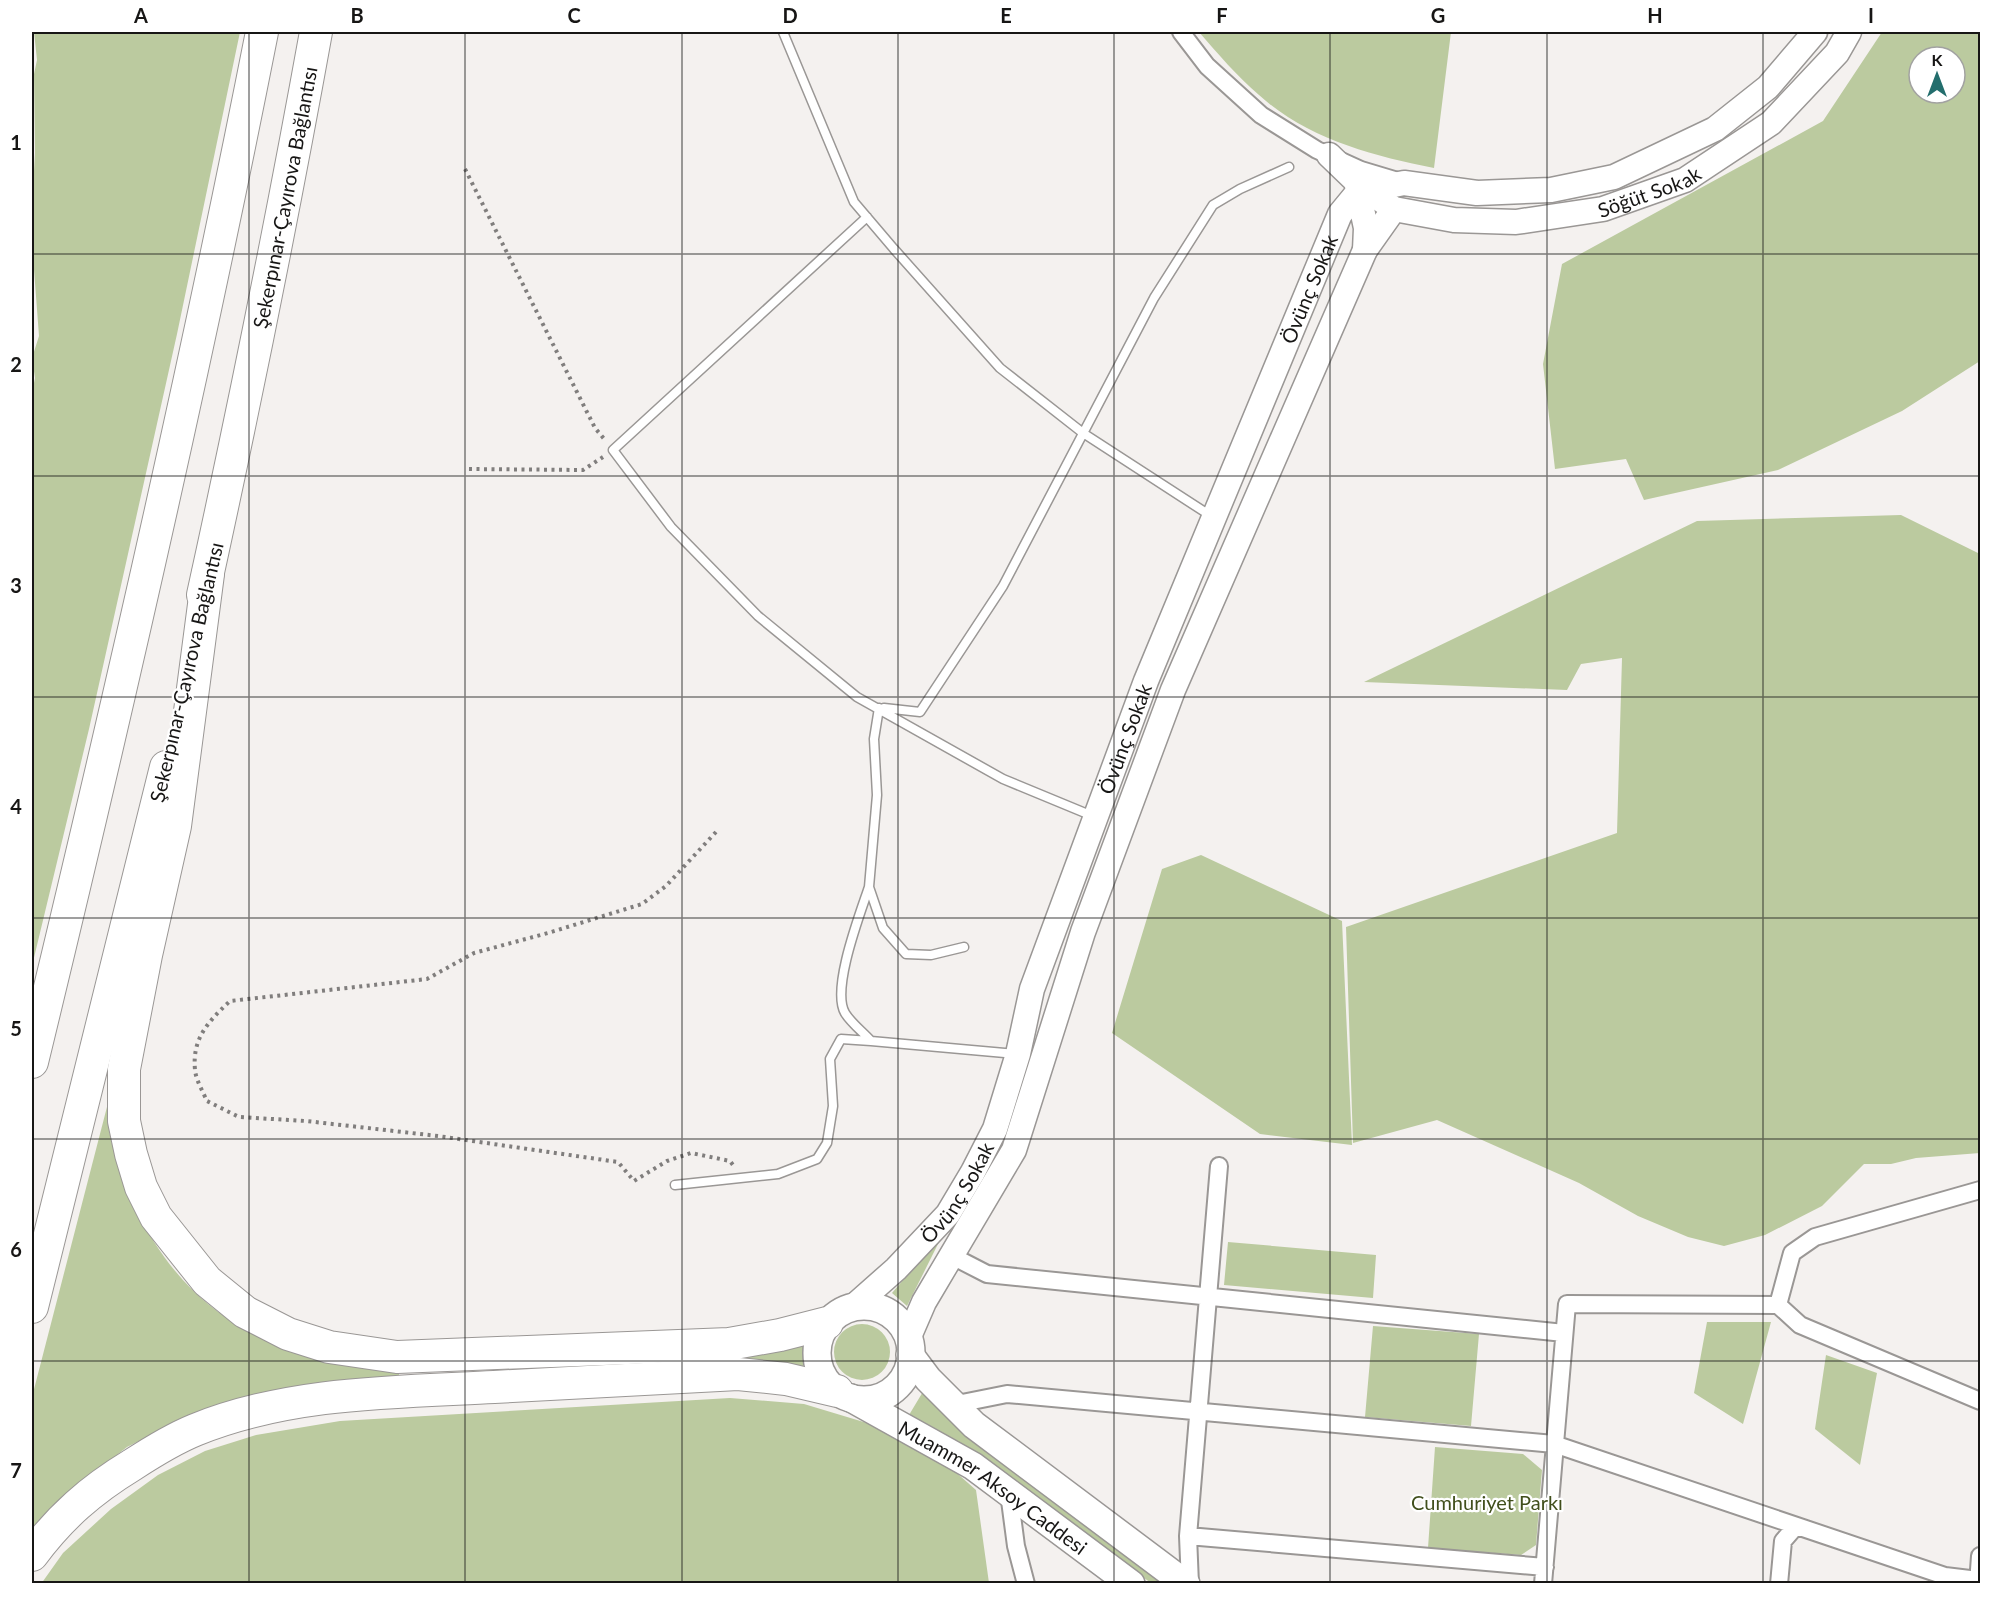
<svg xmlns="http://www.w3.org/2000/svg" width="2012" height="1615" viewBox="0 0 2012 1615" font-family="Lato,sans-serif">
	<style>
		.green { fill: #bbca9f; fill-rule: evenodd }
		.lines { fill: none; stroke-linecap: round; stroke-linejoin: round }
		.lane-casing { stroke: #9a9795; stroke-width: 11 }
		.street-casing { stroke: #9a9795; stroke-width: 20 }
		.secondary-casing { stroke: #9a9795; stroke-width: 27 }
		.primary-casing { stroke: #9a9795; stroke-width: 30 }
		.highway-casing { stroke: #9a9795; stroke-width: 34 }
		.path { stroke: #807e7d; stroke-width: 4; stroke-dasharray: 3 4.5; stroke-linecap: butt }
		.lane { stroke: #fff; stroke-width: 8 }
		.street { stroke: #fff; stroke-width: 16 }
		.secondary { stroke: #fff; stroke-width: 24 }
		.primary { stroke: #fff; stroke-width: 27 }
		.highway { stroke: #fff; stroke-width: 32 }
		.grid { fill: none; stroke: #171615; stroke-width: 1.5; stroke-opacity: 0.55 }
		.labels { text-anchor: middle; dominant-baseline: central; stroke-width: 4.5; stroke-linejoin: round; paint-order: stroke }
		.street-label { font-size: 20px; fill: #171615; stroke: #fff }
		.park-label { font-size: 20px; fill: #414f1c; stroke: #fff }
		.neatline { fill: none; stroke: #171615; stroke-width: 2 }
		.grid-label { font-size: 20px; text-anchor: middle; font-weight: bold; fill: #171615 }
	</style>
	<rect width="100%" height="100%" fill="#f4f1ef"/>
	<path class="green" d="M34 32H240L177 334 89 729 32 966V393L35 378 32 358 39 336 32 243V207L35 153 34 74 37 60Z
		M1199 32H1451L1434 168C1372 156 1306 138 1259 95 1237 76 1218 54 1199 32Z
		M1882 32H1980V361L1902 411 1778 470 1644 500 1626 459 1555 469 1543 364 1562 264 1823 121ZM1919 57H1955V93H1919Z
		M1901 515 1980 554V1153L1916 1158 1891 1164H1864L1822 1206 1765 1235 1724 1246 1688 1237 1638 1216 1579 1183 1437 1120 1353 1143 1346 927 1617 833 1622 658 1581 664 1567 690 1364 682 1697 521Z
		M1201 855 1342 921 1352 1145 1260 1134 1112 1033 1162 869Z
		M108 1103C109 1115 108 1128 111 1140 130 1215 176 1296 249 1330 263 1337 282 1339 297 1343 331 1352 365 1360 399 1369V1376L309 1384 274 1392 169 1426 127 1447 56 1503 32 1534V1397Z
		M944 1232 907 1306 892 1293Z
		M1228 1242 1376 1255 1373 1298 1224 1285Z
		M1707 1322H1771L1743 1424 1694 1393Z
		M834 1352a28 28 0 1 1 56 0a28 28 0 1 1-56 0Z
		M1373 1326 1479 1334 1471 1426 1365 1417Z
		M804 1343 803 1370 710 1362 771 1353Z
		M1826 1355 1877 1373 1860 1465 1815 1429Z
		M924 1390 1166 1583H1151L965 1447 931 1426 909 1415Z
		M730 1398 804 1404 877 1426 943 1461 976 1490 989 1583 41 1584 63 1553 111 1509 158 1475 205 1451 256 1435 340 1421Z
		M1435 1447 1523 1454 1542 1470 1536 1545 1521 1555 1428 1548Z"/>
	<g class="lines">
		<defs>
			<path id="lane" d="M783 32 854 202 894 249 1000 368 1083 433 1211 516
				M867 217 613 450 671 527 758 616 857 697 1003 779 1095 817
				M879 708 874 739 877 795 869 887 883 928 906 954 931 955 964 947
				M884 708 920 712 1003 586 1154 298 1213 205 1240 189 1289 167
				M869 887C860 914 831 989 845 1013 851 1023 863 1032 871 1041L1016 1054
				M675 1185 778 1174 817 1159 827 1143 833 1106 830 1059 841 1039 871 1041"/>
			<path id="street" d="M1181 32 1207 66 1261 115 1317 150 1361 170 1401 182
				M952 1256 987 1274 1564 1333
				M1778 1305 1800 1325 1980 1401
				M952 1405 1007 1394 1554 1444 1945 1576 1978 1580
				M1009 1493 1016 1546 1026 1584
				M1188 1536 1545 1567
				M1190 1584 1188 1536 1219 1166
				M1543 1584 1567 1304 1778 1305 1792 1253 1815 1237 1980 1190
				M1779 1584 1783 1541 1796 1526
				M1978 1584 1980 1556"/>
			<g id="secondary">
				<path d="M1329 155 1356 181 1366 228 1365 250"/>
				<path id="s1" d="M1381 200 1394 209 1454 220 1516 222 1603 209 1685 180 1771 123 1837 53 1849 32"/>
				<path id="s2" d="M853 1307 896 1269 948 1214 973 1172 995 1129 1018 1054 1032 989 1146 681 1340 214 1354 197 1369 190 1404 183 1477 193 1551 190 1614 177 1715 129 1768 87 1815 32"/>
				<path d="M908 1339 924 1302 1014 1150 1083 932 1173 690 1365 250 1394 209"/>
			</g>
			<g id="primary">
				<circle cx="864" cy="1353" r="47"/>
				<path d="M910 1355 928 1379 974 1425 1186 1584"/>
				<path id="s3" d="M851 1398 973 1466 1131 1584"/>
			</g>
			<g id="highway">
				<path d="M208 574 175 826 146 955 124 1069V1121L131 1154 141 1187 156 1217 207 1281 245 1312 288 1334 329 1347 397 1357 729 1344 780 1335 827 1323"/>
				<path id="s4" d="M203 595C244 408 282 220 316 32"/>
				<path d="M32 1062C115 720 194 377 262 32"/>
				<path d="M32 1307 166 767"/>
				<path d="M32 1555C60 1517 91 1490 132 1465 152 1452 173 1439 195 1430 288 1392 394 1392 494 1387 575 1383 656 1379 738 1374L786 1379 837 1391"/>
			</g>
		</defs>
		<use href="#lane" class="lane-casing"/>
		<use href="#street" class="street-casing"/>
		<use href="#secondary" class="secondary-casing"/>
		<use href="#primary" class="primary-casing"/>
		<use href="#highway" class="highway-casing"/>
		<path class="path" d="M465 169 595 428 605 440
			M469 469 583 470 603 457
			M716 832 666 886 642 904 548 933 474 953 427 979 230 1001C208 1022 192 1038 195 1070 196 1080 203 1092 207 1101L239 1117 306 1121 438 1136 618 1162 634 1181 667 1161 691 1153 730 1161 733 1165"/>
		<use href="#lane" class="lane"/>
		<use href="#street" class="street"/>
		<use href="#secondary" class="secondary"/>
		<use href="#primary" class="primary"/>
		<use href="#highway" class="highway"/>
	</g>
	<path class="grid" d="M249 32V1584M465 32V1584M682 32V1584M898 32V1584M1114 32V1584M1330 32V1584M1547 32V1584M1763 32V1584M32 254H1980M32 476H1980M32 697H1980M32 918H1980M32 1139H1980M32 1361H1980"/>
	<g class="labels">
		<g class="street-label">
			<text stroke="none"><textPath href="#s1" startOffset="276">Söğüt Sokak</textPath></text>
			<text stroke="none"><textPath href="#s4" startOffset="406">Şekerpınar-Çayırova Bağlantısı</textPath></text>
			<text stroke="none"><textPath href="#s2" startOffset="1128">Övünç Sokak</textPath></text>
			<text transform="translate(186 672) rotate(-77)">Şekerpınar-Çayırova Bağlantısı</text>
			<text stroke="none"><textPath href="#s2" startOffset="642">Övünç Sokak</textPath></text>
			<text stroke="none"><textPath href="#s2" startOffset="156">Övünç Sokak</textPath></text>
			<text stroke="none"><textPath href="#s3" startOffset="168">Muammer Aksoy Caddesi</textPath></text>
		</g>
		<g class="park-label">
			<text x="1487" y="1502">Cumhuriyet Parkı</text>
		</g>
	</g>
	<rect width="2012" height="1615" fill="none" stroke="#ffffff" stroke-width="66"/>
	<g transform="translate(1937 75)"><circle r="28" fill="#ffffff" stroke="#a2a2a1" stroke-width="1.5"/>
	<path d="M0-4.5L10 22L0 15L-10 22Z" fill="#236e6d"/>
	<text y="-9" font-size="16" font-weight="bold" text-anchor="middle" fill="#171615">K</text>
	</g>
	<rect x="33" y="33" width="1946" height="1549" class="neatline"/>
	<g class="grid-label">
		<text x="141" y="23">A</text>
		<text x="357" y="23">B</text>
		<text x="574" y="23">C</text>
		<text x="790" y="23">D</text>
		<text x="1006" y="23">E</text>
		<text x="1222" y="23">F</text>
		<text x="1438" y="23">G</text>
		<text x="1655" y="23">H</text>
		<text x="1871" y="23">I</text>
		<text x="16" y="150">1</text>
		<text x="16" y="372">2</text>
		<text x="16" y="593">3</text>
		<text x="16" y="814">4</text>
		<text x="16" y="1036">5</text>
		<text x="16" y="1257">6</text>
		<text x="16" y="1478">7</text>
	</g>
</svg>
